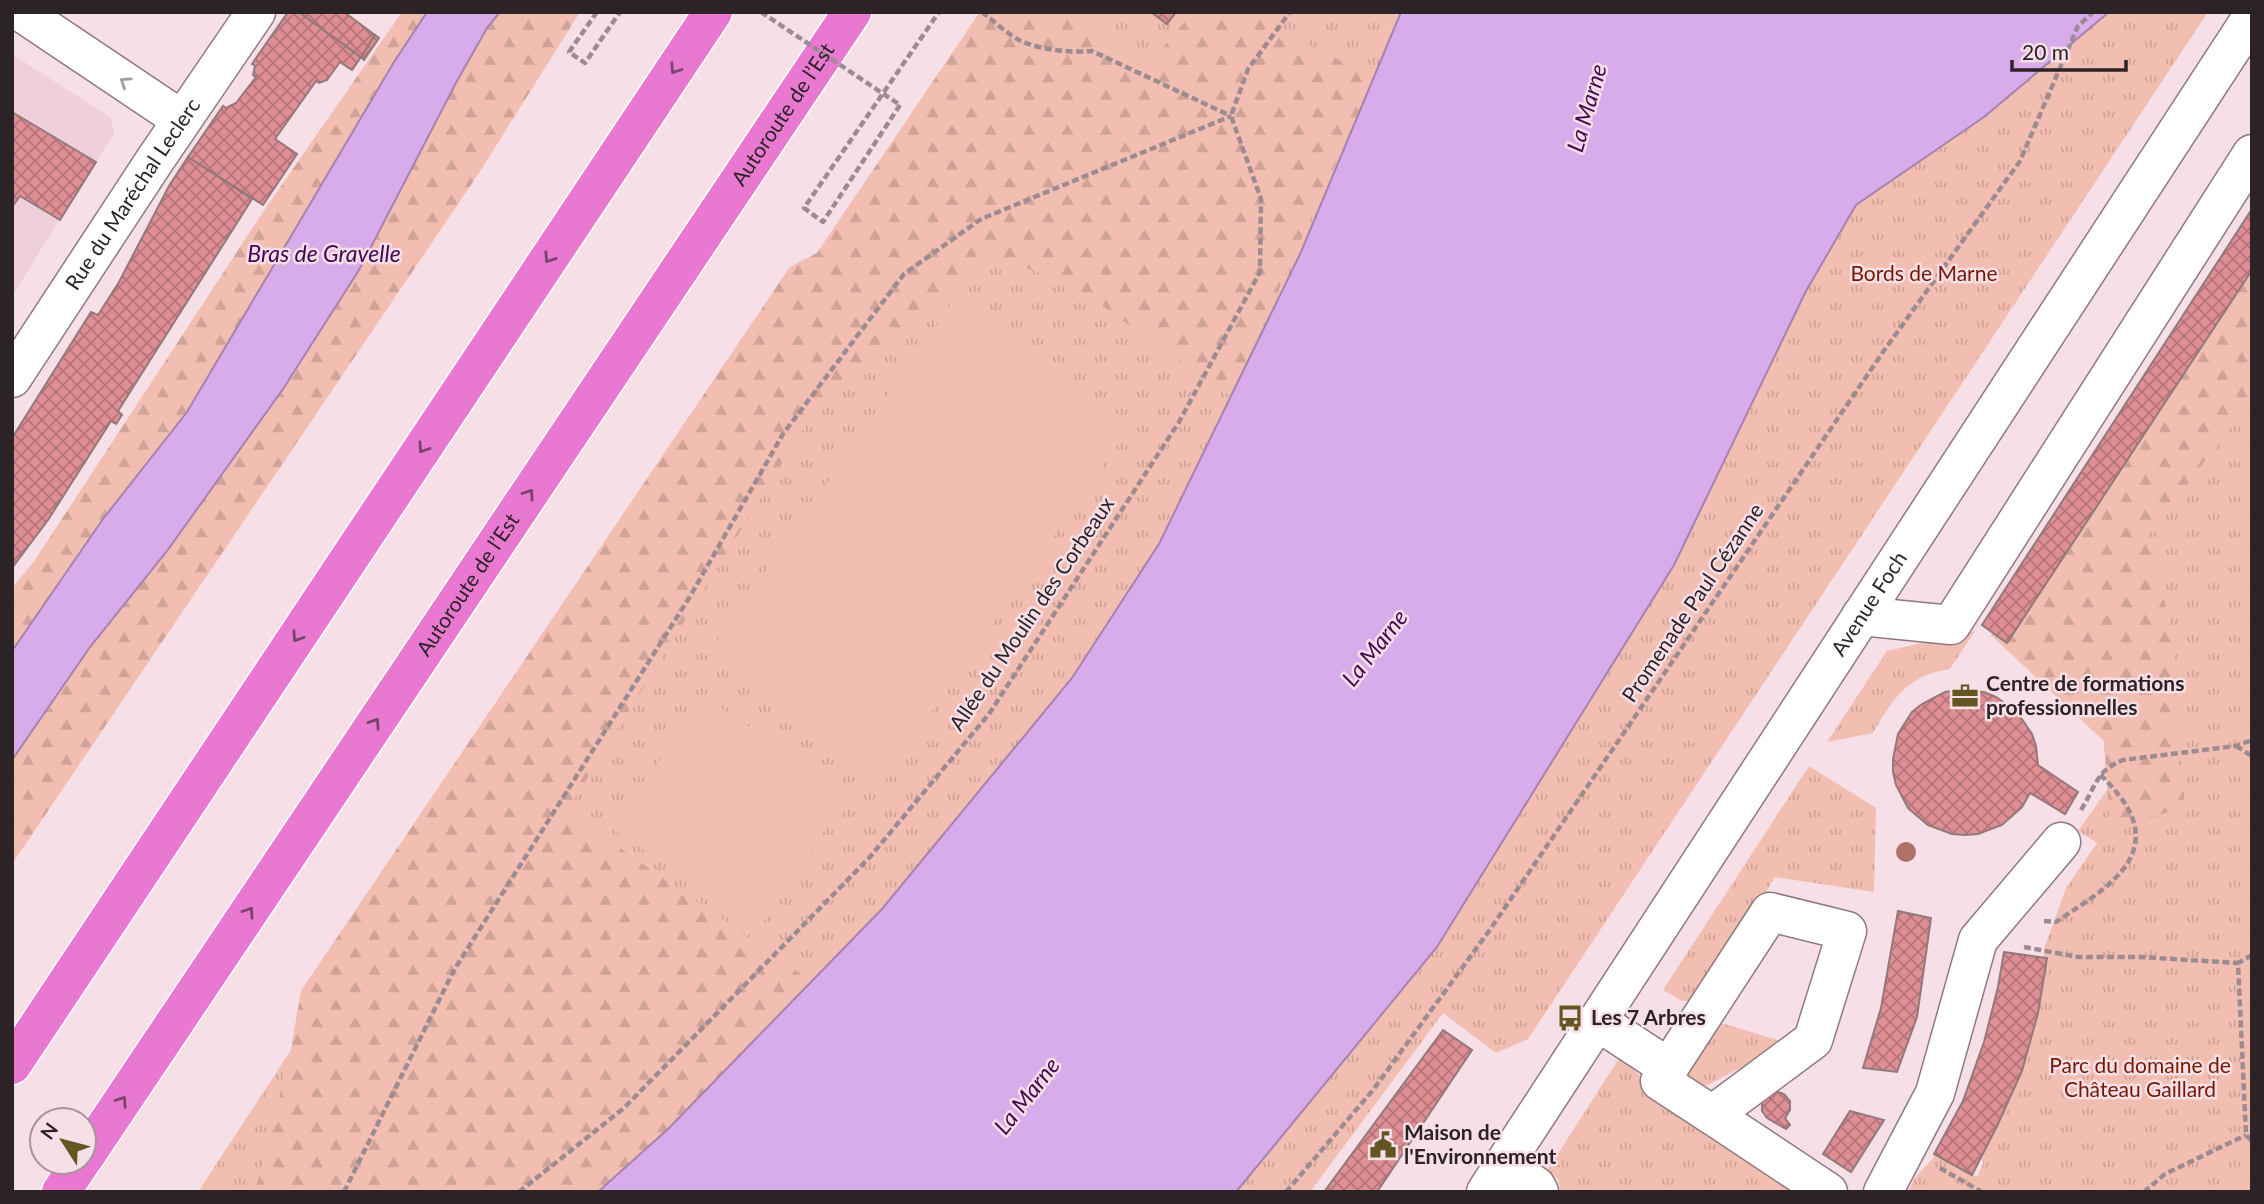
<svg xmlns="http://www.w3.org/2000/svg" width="2264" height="1204" font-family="Lato,sans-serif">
<defs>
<pattern id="grass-tufts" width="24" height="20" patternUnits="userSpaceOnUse" patternTransform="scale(1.75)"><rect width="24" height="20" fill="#f2beb1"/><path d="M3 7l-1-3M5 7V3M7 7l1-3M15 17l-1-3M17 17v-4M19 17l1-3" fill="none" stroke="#d0a398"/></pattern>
<pattern id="forest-firs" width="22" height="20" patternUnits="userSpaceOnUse" patternTransform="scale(1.75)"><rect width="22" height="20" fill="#f2beb1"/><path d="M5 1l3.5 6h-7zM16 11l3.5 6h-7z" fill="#d0a398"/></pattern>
<pattern id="building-cross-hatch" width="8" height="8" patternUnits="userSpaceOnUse" patternTransform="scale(1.75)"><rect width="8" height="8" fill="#df8e93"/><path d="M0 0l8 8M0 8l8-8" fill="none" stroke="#b57478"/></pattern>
</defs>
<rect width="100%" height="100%" fill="#f7dfe7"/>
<path fill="#efd0da" d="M12,54L111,118L114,133L12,296Z"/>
<g fill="url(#grass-tufts)">
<path d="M980,12H1401L1301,252L1159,544L1072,678L882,909L668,1129L598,1192H198L291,1050L301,991L790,267L817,253Z"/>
<path d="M2109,12H2208L1528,1039L1496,1053L1443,1013L1310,1192H1236L1437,947L1674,565L1806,291L1856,205L1984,117Z"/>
<path d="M2252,266V1192H1908L1914,1179L1935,1156L1977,1177L1983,1164L1982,1156L2022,1071L2033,1030L2045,946L2066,888L2097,843L2078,831L2107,790L2104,741L1991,635Z"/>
<path d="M1975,631L1950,669C1906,676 1894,698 1873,733L1827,742L1887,651Z"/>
<path d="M1809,766L1876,808L1874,892L1775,877L1696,1001H1682L1663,990Z"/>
<path d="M1718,1022L1781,1041L1780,1047L1708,1085L1695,1087L1686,1079L1691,1059Z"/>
<path d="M1620,1057L1646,1081L1816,1192H1589L1581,1190L1580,1192H1561L1558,1179L1548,1169Z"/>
</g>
<g fill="url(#forest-firs)">
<path d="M402,12H427L394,62L187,412L103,519L12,651V588L35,560L265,209Z"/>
<path d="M500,12H580L479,173L12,864V760L90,647L167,551L283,389L359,270L457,81L487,28Z"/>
<path d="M980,12H1080L1145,69L1193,12H1245L1374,78L1231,396L1075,287L985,252L804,428L567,811L812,982L668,1129L598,1192H255L291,1050L301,991L790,267L817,253Z"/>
<path d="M2252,266V399L2148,536L2170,624L2185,809L2110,825L2104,741L1991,635Z"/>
</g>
<g fill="#f2beb1">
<path d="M954,300L1132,424L885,779L707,655Z"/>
<path d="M703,696L849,794L759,928L613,829Z"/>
</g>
<g fill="#d8acea" stroke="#a483af" stroke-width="2">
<path d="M427,12H500L487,28L457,81L359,270L283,389L167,551L90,647L12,760V651L103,519L187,412L394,62Z"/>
<path d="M1401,12H2109L1984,117L1856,205L1806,291L1674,565L1437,947L1236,1192H598L668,1129L882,909L1072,678L1159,544L1301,252Z"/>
</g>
<g fill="url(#building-cross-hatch)" stroke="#907a7b" stroke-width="2">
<path d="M288,12H299L361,57L352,70L340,62L327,80L319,83L316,81L275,139L297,154L263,205L188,157L223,106L226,108L236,103L256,77L253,75L255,66L252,64Z"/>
<path d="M299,12H344L375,35L361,57Z"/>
<path d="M1151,12H1176L1167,24Z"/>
<path d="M375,35L379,38L364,60L361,57Z"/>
<path d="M12,112L96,162L60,220L20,196L12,207Z"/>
<path d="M188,157L252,199L118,411L122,415L116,424L111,421L48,520L12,568V438L91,312L98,315L119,282L169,186Z"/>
<path d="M2252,209V270L2007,643L1982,625Z"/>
<path d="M1958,690L1984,692L1996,697L2017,712L2032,734L2036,746L2038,765L2078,792L2065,814L2030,793L2022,807L2002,825L1978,834L1965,835L1952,834L1928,825L1908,808L1896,785L1893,772V759L1898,734L1912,712L1922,704L1945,692Z"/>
<path d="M1898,911L1931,918L1917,1017L1897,1072L1863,1068L1881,1008Z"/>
<path d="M2004,952L2047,958L2038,1013L2022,1071L1997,1126L1972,1175L1934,1154L1963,1101L1984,1042L1998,987Z"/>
<path d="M1443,1030L1472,1050L1377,1192H1324Z"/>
<path d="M1776,1091L1784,1094L1790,1101V1110L1785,1118L1790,1125L1786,1129L1767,1118L1762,1111V1101Z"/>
<path d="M1850,1111L1884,1120L1851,1172L1823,1154Z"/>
</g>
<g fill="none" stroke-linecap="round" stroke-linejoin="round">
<g stroke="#8e7980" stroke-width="41">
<g id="minor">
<path d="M21,12L182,120"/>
<path id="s1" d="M12,378L155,160L256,12"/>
<path d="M1861,616L1951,625L2252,154"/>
<path d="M1770,912L1847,931L1813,1040L1712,1115L1660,1081Z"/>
<path d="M1597,1021L1669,1068"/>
<path d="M1712,1115L1828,1192"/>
<path d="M1504,1166L1536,1186L1539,1192"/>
<path id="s2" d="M1486,1192L2252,17"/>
<path d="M1883,1192L1935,1093L1978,940L2061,842"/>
</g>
</g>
<g stroke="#fff" stroke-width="41">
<g id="highway">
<path d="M12,1065L713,12"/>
<path id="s3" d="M84,1158L852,12"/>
<path d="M61,1192L81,1162"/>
</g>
</g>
<g stroke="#9c8b91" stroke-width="4.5" stroke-dasharray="7 3.5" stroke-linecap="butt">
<path d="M597,12L569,52L585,63L620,12"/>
<path d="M982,12C994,21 1006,33 1019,40C1040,50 1070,53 1092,51L1231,116"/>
<path d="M900,105L823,222L804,208L939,12"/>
<path d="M2236,746L2252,756"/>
<path d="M2081,810C2095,788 2096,770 2123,760L2236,746L2252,740"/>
<path d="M2044,921L2056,922C2087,900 2147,870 2134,823C2129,804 2113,788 2100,774"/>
<path d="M2024,947L2078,957H2140L2238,963"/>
<path d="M2252,955L2238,963L2246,1135L2252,1141"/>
<path d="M1940,1168L1982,1192"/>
<path d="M344,1192L454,970L689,598L783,434L904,274L981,219L1231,116"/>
<path d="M519,1192L624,1108L869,858L989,714L1179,422L1260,272L1261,199L1231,116L1248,69L1290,12"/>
<path d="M1286,1192L1373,1090L1489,931L1883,352L2020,161L2078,26L2093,12"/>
<path d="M2144,1192L2165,1174L2246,1135"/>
</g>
<use href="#minor" stroke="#fff" stroke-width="38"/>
<use href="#highway" stroke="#e978d1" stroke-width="38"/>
<path stroke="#9c8b91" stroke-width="4.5" stroke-dasharray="7 3.5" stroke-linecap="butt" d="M761,12L900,105"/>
</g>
<circle fill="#ae7268" cx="1906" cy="852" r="10"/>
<defs><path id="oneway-chevron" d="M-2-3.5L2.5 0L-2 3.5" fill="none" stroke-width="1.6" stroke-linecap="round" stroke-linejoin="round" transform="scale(1.75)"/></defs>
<g stroke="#78456a">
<use href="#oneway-chevron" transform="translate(675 69) rotate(124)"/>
<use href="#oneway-chevron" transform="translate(549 258) rotate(124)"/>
<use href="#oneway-chevron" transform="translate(423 448) rotate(124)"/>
<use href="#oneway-chevron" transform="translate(529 494) rotate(-56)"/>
<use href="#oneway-chevron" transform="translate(297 637) rotate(124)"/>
<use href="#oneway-chevron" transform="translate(375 723) rotate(-56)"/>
<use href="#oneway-chevron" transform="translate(249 912) rotate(-56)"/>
<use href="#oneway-chevron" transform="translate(122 1101) rotate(-56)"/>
</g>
<use stroke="#a09c9d" href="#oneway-chevron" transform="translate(125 82) rotate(-146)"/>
<defs>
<g id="office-bare" transform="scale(2.1)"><path d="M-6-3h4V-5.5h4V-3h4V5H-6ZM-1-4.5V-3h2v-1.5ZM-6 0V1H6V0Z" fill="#635622" stroke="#f7dfe7" stroke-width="2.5" paint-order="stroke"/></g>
<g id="bus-bare" transform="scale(2.1)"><path d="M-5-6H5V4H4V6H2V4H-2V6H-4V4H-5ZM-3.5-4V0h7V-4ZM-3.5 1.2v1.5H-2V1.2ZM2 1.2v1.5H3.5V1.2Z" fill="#635622" stroke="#f7dfe7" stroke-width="2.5" paint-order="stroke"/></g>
<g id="civic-bare" transform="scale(2.1)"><path d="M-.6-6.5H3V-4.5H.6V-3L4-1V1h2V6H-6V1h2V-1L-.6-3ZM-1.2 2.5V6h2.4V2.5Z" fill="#635622" stroke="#f7dfe7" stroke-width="2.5" paint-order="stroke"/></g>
</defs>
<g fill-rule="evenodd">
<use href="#office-bare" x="1965" y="696"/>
<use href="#bus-bare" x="1570" y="1018"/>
<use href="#civic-bare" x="1383" y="1145"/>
</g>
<g text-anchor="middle" stroke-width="5" stroke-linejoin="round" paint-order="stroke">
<g font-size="21" fill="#2c2326" stroke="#f7dfe7">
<text dy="7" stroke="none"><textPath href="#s3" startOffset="1256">Autoroute de l’Est</textPath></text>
<text dy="7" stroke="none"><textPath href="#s1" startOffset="220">Rue du Maréchal Leclerc</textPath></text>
<text dy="7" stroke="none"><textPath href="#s3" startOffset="690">Autoroute de l’Est</textPath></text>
<text transform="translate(1693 603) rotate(-56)" y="7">Promenade Paul Cézanne</text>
<text dy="7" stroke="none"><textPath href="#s2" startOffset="702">Avenue Foch</textPath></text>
<text transform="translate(1032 614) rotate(-56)" y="7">Allée du Moulin des Corbeaux</text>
</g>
<g font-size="21" fill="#731900" stroke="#f7dfe7">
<text x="1924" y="281">Bords de Marne</text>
<text x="2140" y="1073">Parc du domaine de<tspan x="2140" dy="24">Château Gaillard</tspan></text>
</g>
<g font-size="21" font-weight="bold" fill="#2c2326" stroke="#f7dfe7" text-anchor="start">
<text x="1986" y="691">Centre de formations<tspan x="1986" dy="24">professionnelles</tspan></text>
<text x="1591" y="1025">Les 7 Arbres</text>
<text x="1404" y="1140">Maison de<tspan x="1404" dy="24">l'Environnement</tspan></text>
</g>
<g font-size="23" font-style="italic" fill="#420854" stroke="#f7dfe7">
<text transform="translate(1587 108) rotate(-74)" y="8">La Marne</text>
<text x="324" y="262">Bras de Gravelle</text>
<text transform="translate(1375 648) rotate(-52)" y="8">La Marne</text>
<text transform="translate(1027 1096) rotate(-52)" y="8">La Marne</text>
</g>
</g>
<rect width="2264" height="1204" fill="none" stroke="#2c2326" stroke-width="28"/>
<g transform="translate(63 1141) rotate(306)"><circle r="33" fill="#f7dfe7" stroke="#a6949a" stroke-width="2"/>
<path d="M0-5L12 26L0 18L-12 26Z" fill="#635622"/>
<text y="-10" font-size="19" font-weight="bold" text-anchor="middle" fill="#2c2326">N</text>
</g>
<path d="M2012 60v10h114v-10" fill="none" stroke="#2c2326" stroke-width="3.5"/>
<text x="2022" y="60" font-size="21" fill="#2c2326" stroke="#f7dfe7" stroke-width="5" paint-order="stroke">20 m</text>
</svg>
